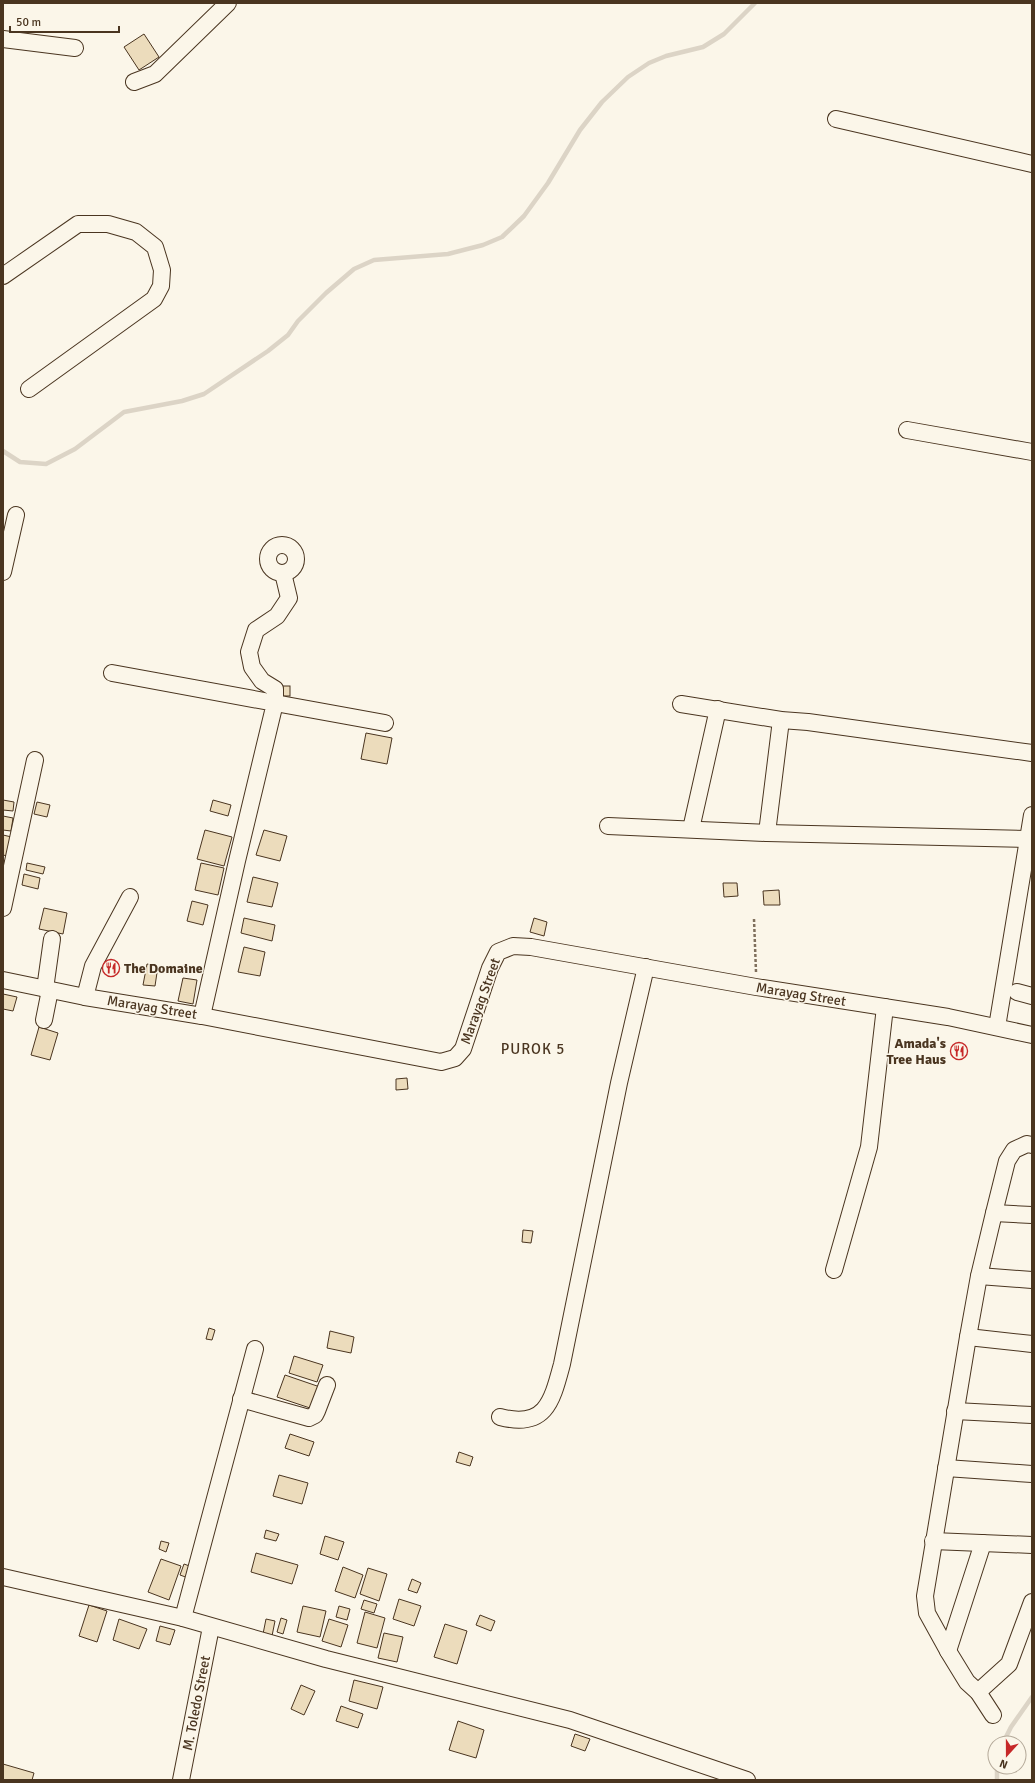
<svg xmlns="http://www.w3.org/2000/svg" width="1035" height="1783" font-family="Signika,sans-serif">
<rect width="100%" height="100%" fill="#fbf6e9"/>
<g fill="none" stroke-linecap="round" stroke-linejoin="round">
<g stroke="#dcd4c6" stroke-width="4.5">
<path d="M3,451L20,462L46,464L75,449L124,412L182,401L204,394L268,351L288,335L298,321L326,293L354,269L374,260L448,254L483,245L502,237L524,216L548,183L580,130L602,102L628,77L649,63L666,56L703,47L724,34L755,3"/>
<path d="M1003,1743L1011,1727L1032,1697"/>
<path d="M997,1780V1767"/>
</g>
</g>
<g fill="#ecdcbc" stroke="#4a3520">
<path d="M144,34L159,57L139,70L124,47Z"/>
<rect x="282" y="686" width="8" height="10"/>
<path d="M366,733L392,738L387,764L361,759Z"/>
<path d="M3,800L14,802L13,811L3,810Z"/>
<path d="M213,800L231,805L228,816L210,811Z"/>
<path d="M37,802L50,805L47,817L34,814Z"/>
<path d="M3,816L13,818L11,831L3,830Z"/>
<path d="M205,830L232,837L224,866L197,859Z"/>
<path d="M264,830L287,836L280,861L256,855Z"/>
<path d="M3,835L16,838L12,857L3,855Z"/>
<path d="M27,863L45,867L43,874L26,870Z"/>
<path d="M201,863L224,868L218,895L195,890Z"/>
<path d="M24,874L40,878L38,889L22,885Z"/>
<path d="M253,877L278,883L272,907L247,902Z"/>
<path d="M723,883H737L738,896L724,897Z"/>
<path d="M779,890L780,905H764L763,891Z"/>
<path d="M192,901L208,905L203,925L187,921Z"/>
<path d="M44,908L67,913L63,934L39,929Z"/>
<path d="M244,918L275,925L272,941L241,933Z"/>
<path d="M534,918L547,922L544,936L530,932Z"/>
<path d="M244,947L265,952L260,976L238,972Z"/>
<path d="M147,964L158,966L155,986L143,985Z"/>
<path d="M183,978L197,980L193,1004L178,1001Z"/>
<path d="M3,994L17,997L13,1011L3,1009Z"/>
<path d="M39,1027L58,1033L50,1060L31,1055Z"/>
<path d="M407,1078L408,1089L396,1090V1079Z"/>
<path d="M523,1230L533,1231L531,1243L522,1242Z"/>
<path d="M209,1328L215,1330L212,1340L206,1339Z"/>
<path d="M330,1331L354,1337L351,1353L327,1348Z"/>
<path d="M294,1356L323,1365L317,1382L289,1373Z"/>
<path d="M285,1375L320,1387L313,1409L277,1397Z"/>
<path d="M290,1434L314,1442L309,1456L285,1448Z"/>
<path d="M459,1452L473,1457L470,1466L456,1462Z"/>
<path d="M279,1475L308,1483L302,1504L273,1496Z"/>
<path d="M266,1530L279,1534L276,1541L264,1538Z"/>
<path d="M325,1536L344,1542L338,1560L320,1554Z"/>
<path d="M161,1541L169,1543L166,1552L159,1549Z"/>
<path d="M256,1553L298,1565L292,1584L251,1572Z"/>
<path d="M161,1559L181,1566L169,1600L148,1592Z"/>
<path d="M184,1564L195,1568L191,1579L180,1575Z"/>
<path d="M343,1567L363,1575L355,1598L335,1591Z"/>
<path d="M368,1568L387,1574L379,1601L360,1594Z"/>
<path d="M412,1579L421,1583L417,1593L408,1590Z"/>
<path d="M399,1599L421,1606L414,1626L393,1619Z"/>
<path d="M364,1600L377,1604L374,1613L361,1609Z"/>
<path d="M89,1605L107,1611L97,1642L79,1636Z"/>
<path d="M303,1606L326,1611L320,1637L297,1632Z"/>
<path d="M339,1606L350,1609L347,1620L336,1617Z"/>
<path d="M365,1612L385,1618L377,1648L357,1643Z"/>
<path d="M480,1615L495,1621L491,1631L476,1625Z"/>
<path d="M281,1618L287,1620L283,1634L277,1632Z"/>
<path d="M119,1619L147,1629L139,1649L113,1640Z"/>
<path d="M266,1619L275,1621L272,1636L263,1634Z"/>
<path d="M329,1619L348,1625L341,1647L322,1641Z"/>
<path d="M445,1624L467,1631L457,1664L434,1657Z"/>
<path d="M160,1626L175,1630L170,1645L156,1641Z"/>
<path d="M384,1633L403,1637L397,1662L378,1658Z"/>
<path d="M354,1680L383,1687L377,1709L349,1701Z"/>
<path d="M301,1685L315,1691L304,1715L291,1709Z"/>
<path d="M341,1706L363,1714L358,1728L336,1721Z"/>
<path d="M458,1721L484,1730L476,1758L449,1750Z"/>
<path d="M575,1734L590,1739L585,1751L571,1746Z"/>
<path d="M3,1764L34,1773L32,1780H3Z"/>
</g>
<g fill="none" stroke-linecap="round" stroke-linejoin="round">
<g stroke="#4a3520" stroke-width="18">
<g id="minor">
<path d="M3,39L75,48"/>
<path d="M134,82L155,74L228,3"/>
<path d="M836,119L1032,164"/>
<path d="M3,276L78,224H108L136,232L155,247L162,270L161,286L154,299L29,389"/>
<path d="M907,430L1032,452"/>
<circle cx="282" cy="559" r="14"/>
<path d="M3,572L16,515"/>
<path d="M283,573L289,598L277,616L256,630L249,652L252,667L262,681L275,689V703L385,723"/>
<path d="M112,673L275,703L237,861L202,1016"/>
<path d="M681,704L781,720L808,722L1032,753"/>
<path d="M608,826L767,833L1027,839"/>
<path d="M691,829L718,709"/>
<path d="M767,833L781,720"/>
<path d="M3,908L35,760"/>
<path d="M3,980L85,997L202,1016L441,1062L455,1058L463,1049L490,968L498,952L513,946L531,947L756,987L948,1017L1032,1035"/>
<path d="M45,989L52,939"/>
<path d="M1017,992L1032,996"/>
<path d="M85,997L93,966L130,897"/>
<path d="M44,1020L50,990"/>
<path d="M997,1027L1032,815"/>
<path d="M994,1213L1032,1215"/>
<path d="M834,1270L869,1147L885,1007"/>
<path d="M979,1276L1032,1280"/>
<path d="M968,1337L1032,1344"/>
<path d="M241,1399L309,1418L315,1415L317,1411L327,1385"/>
<path d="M955,1411L1032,1415"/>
<path d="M500,1417C546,1429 552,1401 562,1364L619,1083L646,967"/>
<path d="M946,1468L1032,1474"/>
<path d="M933,1541L1032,1545"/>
<path d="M3,1577L183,1618L326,1659L570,1720L747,1780"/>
<path d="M183,1618L255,1349"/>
<path d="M948,1651L983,1543"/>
<path d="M978,1692L1009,1664L1032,1602"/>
<path d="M993,1715L978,1692L967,1682L948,1651L927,1613L925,1596L968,1337L979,1276L994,1213L1007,1161L1014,1150L1027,1144L1032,1145"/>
<path d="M181,1780L211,1627"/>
</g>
</g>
<path stroke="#7f6f5c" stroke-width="2.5" stroke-dasharray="3 2" stroke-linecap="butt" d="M754,919L756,972"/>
<use href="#minor" stroke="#fbf6e9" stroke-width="16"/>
</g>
<defs>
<g id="restaurant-ring" transform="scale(0.9)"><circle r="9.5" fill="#fbf6e9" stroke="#c62828" stroke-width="1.5"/><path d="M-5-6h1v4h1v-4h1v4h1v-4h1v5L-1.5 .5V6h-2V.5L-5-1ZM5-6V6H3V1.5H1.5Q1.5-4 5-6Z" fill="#c62828"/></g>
</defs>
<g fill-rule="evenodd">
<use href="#restaurant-ring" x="111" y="968"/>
<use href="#restaurant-ring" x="959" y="1051"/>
</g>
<g text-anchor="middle" stroke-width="3" stroke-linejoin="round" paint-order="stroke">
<g font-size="14" font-weight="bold" fill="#4a3520" stroke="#fbf6e9" text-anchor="start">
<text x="124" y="973">The Domaine</text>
<text x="946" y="1048" text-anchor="end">Amada's<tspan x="946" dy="16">Tree Haus</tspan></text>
</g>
<g font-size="14" fill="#4a3520" stroke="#fbf6e9">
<text transform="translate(801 994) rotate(9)" y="5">Marayag Street</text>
<text transform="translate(480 1001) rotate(-70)" y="5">Marayag Street</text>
<text transform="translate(152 1007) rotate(9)" y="5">Marayag Street</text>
<text transform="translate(196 1703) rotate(-79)" y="5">M. Toledo Street</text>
</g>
<g font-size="15" letter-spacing="1" fill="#4a3520" stroke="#fbf6e9">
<text x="533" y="1054">PUROK 5</text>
</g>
</g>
<rect width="1035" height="1783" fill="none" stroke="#4a3520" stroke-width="8"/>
<g transform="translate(1007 1755) rotate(201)"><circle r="19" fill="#fbf6e9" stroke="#b4a999"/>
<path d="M0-3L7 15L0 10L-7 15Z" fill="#c62828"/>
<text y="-6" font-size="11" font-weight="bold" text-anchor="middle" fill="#4a3520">N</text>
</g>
<path d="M10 26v6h109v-6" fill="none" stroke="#4a3520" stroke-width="2"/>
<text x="16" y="26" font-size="12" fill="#4a3520" stroke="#fbf6e9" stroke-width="3" paint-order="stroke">50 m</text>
</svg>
